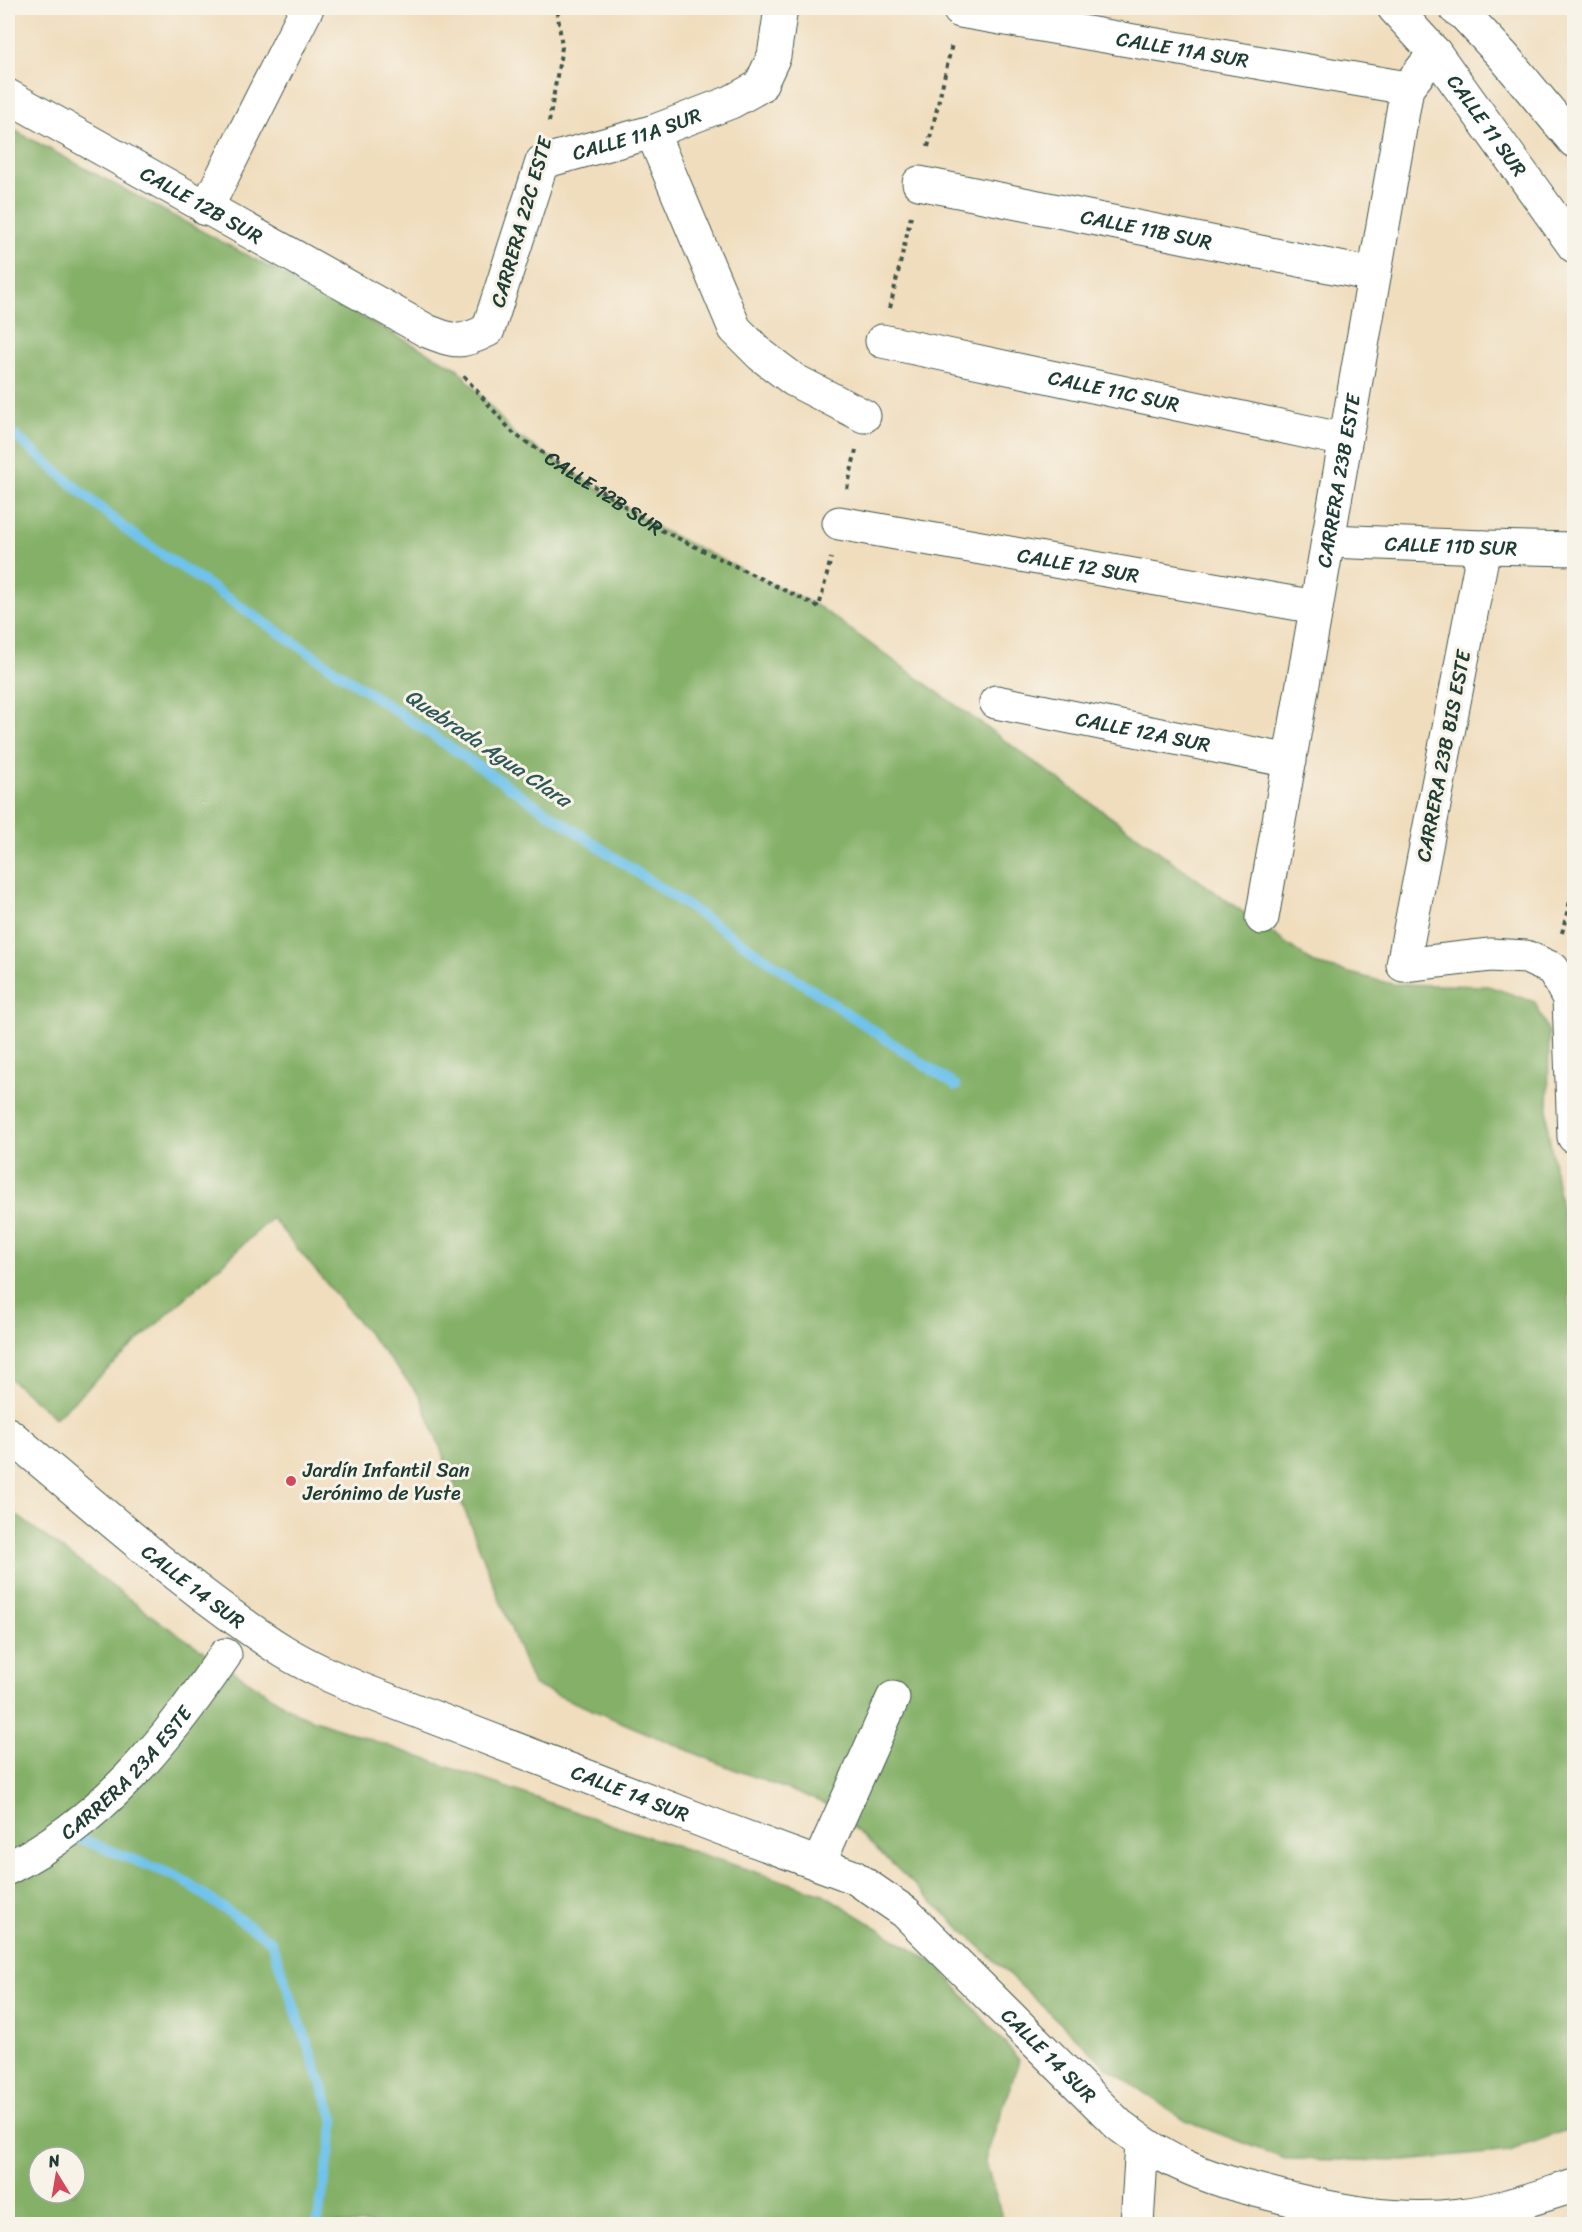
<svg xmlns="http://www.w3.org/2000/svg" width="1582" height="2232" font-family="Sriracha,sans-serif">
<rect width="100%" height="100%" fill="#f7f3e8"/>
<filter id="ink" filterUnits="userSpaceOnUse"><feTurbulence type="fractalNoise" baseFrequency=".0167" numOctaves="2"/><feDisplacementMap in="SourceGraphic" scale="12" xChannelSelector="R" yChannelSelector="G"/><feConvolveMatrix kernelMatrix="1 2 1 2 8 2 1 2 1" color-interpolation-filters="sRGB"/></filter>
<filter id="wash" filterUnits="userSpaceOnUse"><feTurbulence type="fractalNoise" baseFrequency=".008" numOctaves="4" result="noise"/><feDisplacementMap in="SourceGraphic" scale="24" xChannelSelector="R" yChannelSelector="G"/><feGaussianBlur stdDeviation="1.35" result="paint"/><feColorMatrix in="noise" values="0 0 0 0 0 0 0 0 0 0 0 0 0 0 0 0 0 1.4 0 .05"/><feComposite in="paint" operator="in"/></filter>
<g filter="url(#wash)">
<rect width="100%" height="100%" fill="#f0ddbd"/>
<g fill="#84b068" stroke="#52764e" stroke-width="1.5" fill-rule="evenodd">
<path d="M8,127L457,368L514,434L661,530L819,607L1315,964L1392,984L1488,986L1535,1002L1549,1033L1548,1131L1570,1260L1569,1341L1574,1361V2127L1510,2151L1405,2161L1285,2159L1186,2121L1109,2069L831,1806L723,1765L533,1685L420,1396L272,1218L55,1418L8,1377Z"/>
<path d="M8,1509L163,1624L298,1714L621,1828L823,1894L936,1964L1019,2060L985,2160L1004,2224H8ZM39,2157H75V2193H39Z"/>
</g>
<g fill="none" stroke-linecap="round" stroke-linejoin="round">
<g stroke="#70c3ec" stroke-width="10">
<path d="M8,430L129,532L956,1086"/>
<path d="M70,1835L178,1877L271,1941L335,2122L317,2224"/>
</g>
</g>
</g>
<g filter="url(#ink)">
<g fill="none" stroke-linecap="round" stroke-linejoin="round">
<g stroke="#3e5549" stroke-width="35">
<g id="minor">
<path id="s2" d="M1394,8L1435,53L1574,246"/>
<path d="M1455,8L1464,14L1504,57L1574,141"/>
<path id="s3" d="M960,11L1407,88"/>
<path id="s4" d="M8,96L427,331C455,342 461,344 488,330L542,162L652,132L731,102L760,86L774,56L781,8"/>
<path d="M652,132L735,329L761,355L794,380L864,416"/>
<path id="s5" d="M919,183L1374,275"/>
<path d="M206,209L307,8"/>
<path id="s6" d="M882,341L1345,440"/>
<path id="s7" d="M839,523L1316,607"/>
<path id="s8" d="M1328,541L1484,547L1574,549"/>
<path d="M1484,547L1403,965L1490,955L1526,957L1553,969L1569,999L1574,1137"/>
<path id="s9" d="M996,702L1290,761"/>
<path id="s10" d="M1262,918L1407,88L1435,53"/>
<path id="s11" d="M8,1434C97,1507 186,1589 283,1651C309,1667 337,1679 365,1691L721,1828L854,1877L905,1912L1119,2125C1138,2139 1158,2154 1180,2164C1209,2178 1240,2186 1271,2194C1332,2210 1397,2223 1460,2215C1499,2211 1537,2197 1574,2186"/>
<path d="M819,1863L893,1698"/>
<path id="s12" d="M8,1868C101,1822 168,1740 225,1655"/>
<path d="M1137,2224L1142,2142"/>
</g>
</g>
<g stroke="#3e5549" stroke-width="4" stroke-dasharray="4.5 4.5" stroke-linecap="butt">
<path d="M549,122L562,47L557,8"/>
<path d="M928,147L952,44"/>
<path d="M890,308L911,216"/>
<path id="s1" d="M464,376L514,434L661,530L819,607L831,558"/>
<path d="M847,489L856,450"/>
<path d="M1562,933L1574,885"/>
</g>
<use href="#minor" stroke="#fff" stroke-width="33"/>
</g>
</g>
<circle fill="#d1495b" stroke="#f7f3e8" stroke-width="2" cx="291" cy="1481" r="6"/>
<g text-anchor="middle" stroke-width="6" stroke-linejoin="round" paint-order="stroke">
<g font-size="20" fill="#1f3d34" stroke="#f7f3e8">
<text dy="7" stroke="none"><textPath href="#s3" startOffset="226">CALLE 11A SUR</textPath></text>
<text dy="7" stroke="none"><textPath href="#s2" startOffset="150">CALLE 11 SUR</textPath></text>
<text dy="7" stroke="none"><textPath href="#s4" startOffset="820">CALLE 11A SUR</textPath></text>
<text dy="7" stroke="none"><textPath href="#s4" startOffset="222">CALLE 12B SUR</textPath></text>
<text transform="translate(521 222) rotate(-74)" y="7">CARRERA 22C ESTE</text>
<text dy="7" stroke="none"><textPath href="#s5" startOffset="232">CALLE 11B SUR</textPath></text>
<text dy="7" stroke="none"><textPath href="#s6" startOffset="237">CALLE 11C SUR</textPath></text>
<text dy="7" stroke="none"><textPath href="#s10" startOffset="444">CARRERA 23B ESTE</textPath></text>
<text dy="7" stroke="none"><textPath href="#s1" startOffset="184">CALLE 12B SUR</textPath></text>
<text dy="7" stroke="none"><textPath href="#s8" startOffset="123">CALLE 11D SUR</textPath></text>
<text dy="7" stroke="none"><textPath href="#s7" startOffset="243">CALLE 12 SUR</textPath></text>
<text dy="7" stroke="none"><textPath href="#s9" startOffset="150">CALLE 12A SUR</textPath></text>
<text transform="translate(1443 756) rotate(-79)" y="7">CARRERA 23B BIS ESTE</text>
<text dy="7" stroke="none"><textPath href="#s11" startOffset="240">CALLE 14 SUR</textPath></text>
<text dy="7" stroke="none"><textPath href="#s12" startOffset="153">CARRERA 23A ESTE</textPath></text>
<text dy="7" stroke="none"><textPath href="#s11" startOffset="726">CALLE 14 SUR</textPath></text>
<text dy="7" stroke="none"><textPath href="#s11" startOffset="1230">CALLE 14 SUR</textPath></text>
</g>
<g font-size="20" fill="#1f3d34" stroke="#f7f3e8" text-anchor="start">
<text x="303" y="1477">Jardín Infantil San<tspan x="303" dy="23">Jerónimo de Yuste</tspan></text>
</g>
<g font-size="21" font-style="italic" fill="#2f5859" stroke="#f7f3e8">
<text transform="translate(488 748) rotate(34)" y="7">Quebrada Agua Clara</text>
</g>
</g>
<rect width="1582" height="2232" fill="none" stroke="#f7f3e8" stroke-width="30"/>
<g transform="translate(57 2175) rotate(349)"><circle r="28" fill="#f7f3e8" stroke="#a1aaa0" stroke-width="1.5"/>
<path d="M0-4.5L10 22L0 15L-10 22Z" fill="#d1495b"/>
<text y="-9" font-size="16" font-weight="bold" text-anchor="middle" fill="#1f3d34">N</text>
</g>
</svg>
